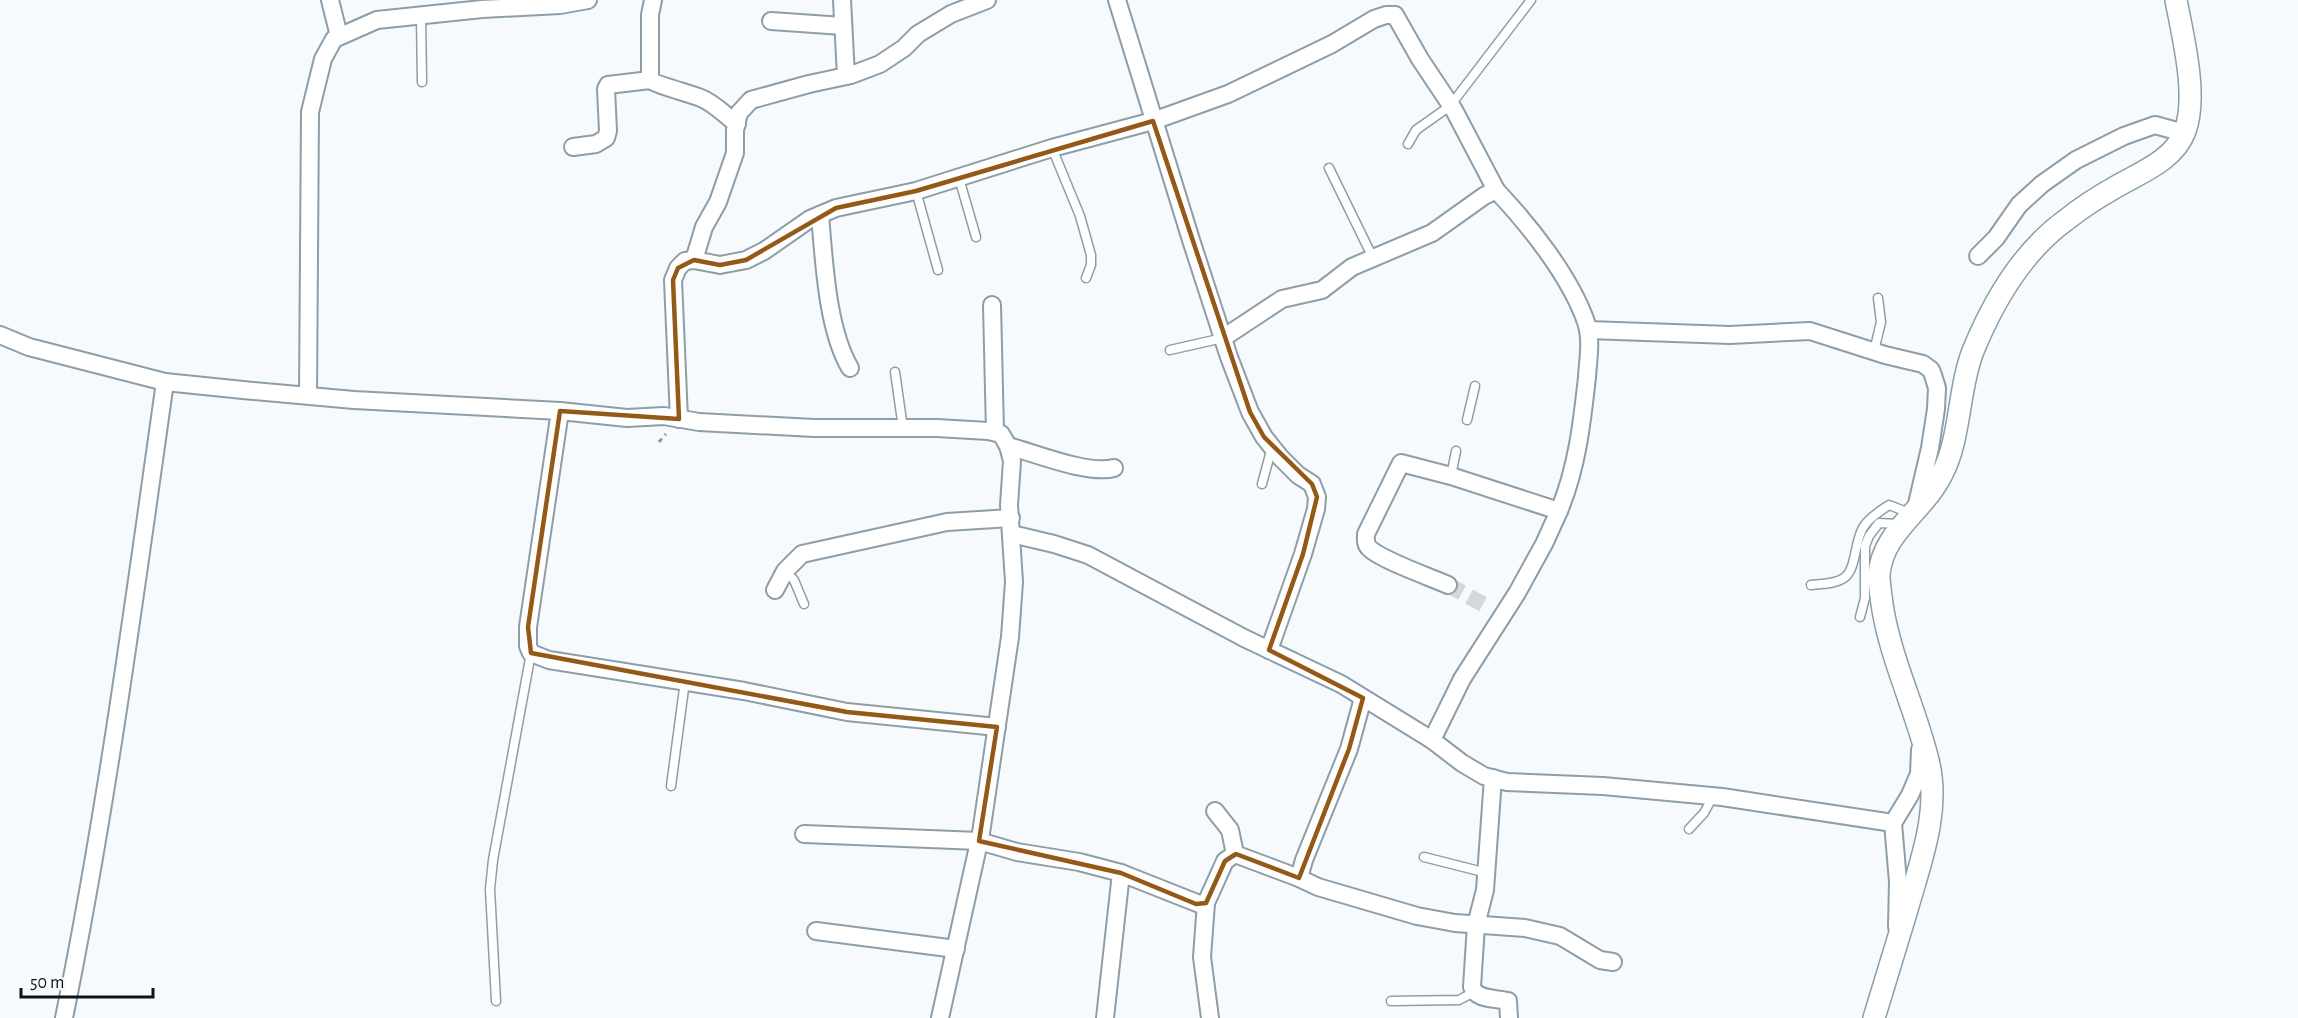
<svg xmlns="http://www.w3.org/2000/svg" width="2298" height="1018" font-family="'Alegreya Sans',sans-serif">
<rect width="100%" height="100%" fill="#f6fafd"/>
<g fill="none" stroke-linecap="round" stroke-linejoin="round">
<path stroke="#d3d8db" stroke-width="16" stroke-dasharray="16 8" stroke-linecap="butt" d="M1448,585L1488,607"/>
<g stroke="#8b9eaa" stroke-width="11">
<g id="service">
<path d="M421,16L422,82"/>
<path d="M1408,144L1416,130L1450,106L1531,0"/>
<path d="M1052,148L1080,216L1091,255V265L1086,278"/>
<path d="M1329,168L1373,258"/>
<path d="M959,178L976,237"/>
<path d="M916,191L938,270"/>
<path d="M1170,350L1223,338"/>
<path d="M1874,351L1881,322L1878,298"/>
<path d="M895,372L903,428"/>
<path d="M1467,420L1475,386"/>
<path d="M1451,476L1456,451"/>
<path d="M1262,484L1272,447"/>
<path d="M785,571L794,580L804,604"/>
<path d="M1811,585C1821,584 1835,584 1844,578C1857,569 1854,540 1864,526C1870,517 1880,511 1889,505L1912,514"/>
<path d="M1860,617L1865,598V546L1869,536L1879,523L1899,524"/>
<path d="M671,786L685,681"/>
<path d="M1689,829L1704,813L1713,796"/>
<path d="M1424,857L1487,873"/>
<path d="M496,1001L490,889L493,860L531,653"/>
<path d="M1391,1001L1459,1000L1474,992"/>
</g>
</g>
<g stroke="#8b9eaa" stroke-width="20">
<g id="minor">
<path d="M330,0L339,36"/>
<path d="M653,0L650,15V80C654,84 691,94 701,98C714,103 726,116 737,124"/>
<path d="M842,0L846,76"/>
<path d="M1117,0L1191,240L1229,357L1250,412L1264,437L1280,457L1298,475L1312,484L1317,497L1316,509L1303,554L1269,650"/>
<path d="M771,21L843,26"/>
<path d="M573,147L596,144L606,138L608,131L606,89L608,85L650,80"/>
<path d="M820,215C824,261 827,329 850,368"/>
<path d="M1978,256L1996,238L2019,205L2042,184L2076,160L2124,136L2155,125L2184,133"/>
<path d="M694,260L704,227L718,202L735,153V130L739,113L751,100L809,84L851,75L880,64L904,48L918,34L951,14L987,0"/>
<path d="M992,305L995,432"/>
<path d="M1588,330L1730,335L1810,331L1885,355L1923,364L1931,370L1933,375L1937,388L1936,409L1930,448L1916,508"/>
<path d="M0,335L29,347L165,382L243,390L354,400L560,411L627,418L664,416L699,422L814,428H937L988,431L1001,434L1008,446L1012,461L1009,505L1014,582L1010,637L981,833L940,1018"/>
<path d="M1223,338L1282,299L1322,290L1352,267L1432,233L1484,196L1496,190C1529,225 1570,276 1586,322C1592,339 1588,360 1587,377C1582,423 1577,468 1559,511L1451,476L1401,463L1366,534C1366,539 1365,544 1369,548C1381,560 1430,577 1448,585"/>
<path d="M308,395L310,112L323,59L334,39L377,20L482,9L560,5L588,0"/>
<path d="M560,411L528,627V646L531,653L549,660L744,691L847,712L997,727"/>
<path d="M679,419L673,280L678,268L685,261L694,260L720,265L746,260L764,251L810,219L836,208L916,191L1052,148L1153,121L1228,94L1332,44L1374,19L1386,15H1395L1420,59L1454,110L1496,190"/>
<path d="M1008,446C1035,453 1088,475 1114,468"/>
<path d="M1012,534L1054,544L1088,555L1244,638L1341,684L1432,740L1462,763L1484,776L1507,782L1603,786L1722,797L1893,823"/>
<path d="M775,590L785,571L802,554L947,522L1011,518"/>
<path d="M1363,698L1349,749L1304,860L1299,878L1318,887L1417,916L1455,923L1525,928L1560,936L1600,960L1613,962"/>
<path d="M1432,740L1462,679L1517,593L1544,544L1559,511"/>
<path d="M1493,778L1485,890L1476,925L1472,987C1476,1000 1496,998 1508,1001L1509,1018"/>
<path d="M1215,811L1230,830L1235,854"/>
<path d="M804,834L979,841L1017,852L1079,862L1121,873L1202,905L1206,903L1225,861L1235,854L1299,878"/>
<path d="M1206,903L1202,957L1210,1018"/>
<path d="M1897,927L1898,882L1893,823L1910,795L1919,774L1920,750"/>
<path d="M816,931L956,949"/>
<path d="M64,1018C107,807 135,594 165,382"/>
<path d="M1105,1018L1121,873"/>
</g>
</g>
<g stroke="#8b9eaa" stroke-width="24">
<path id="tertiary" d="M1874,1018C1885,983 1895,948 1906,913C1920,863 1941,811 1928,760C1915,707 1890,658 1882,604C1881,595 1879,585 1879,575C1882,532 1924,511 1942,474C1961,438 1958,389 1973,351C1993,302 2023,251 2066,220C2081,208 2098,197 2114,188C2139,173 2174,161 2185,131C2198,96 2183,37 2176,0"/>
</g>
<path stroke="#93989c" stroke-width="3" stroke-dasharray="4.5 4.5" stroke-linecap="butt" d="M659,442L666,434"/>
<use href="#service" stroke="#fff" stroke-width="8"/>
<use href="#minor" stroke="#fff" stroke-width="16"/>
<use href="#tertiary" stroke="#fff" stroke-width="21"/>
</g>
<path fill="none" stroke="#945917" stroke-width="4.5" stroke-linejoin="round" d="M1153,121L1250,412L1264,437L1312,484L1317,497L1303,554L1269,650L1363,698L1349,749L1299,878L1236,854L1225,861L1206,903L1196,904L1121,873L979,841L997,727L847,712L531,653L528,627L560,411L679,419L673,280L678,268L694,260L720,265L746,260L836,208L916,191Z"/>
<path d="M21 988v9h132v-9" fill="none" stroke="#0d1418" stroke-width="3"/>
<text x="30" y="988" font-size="18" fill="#0d1418" stroke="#f6fafd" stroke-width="4.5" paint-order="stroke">50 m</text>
</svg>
